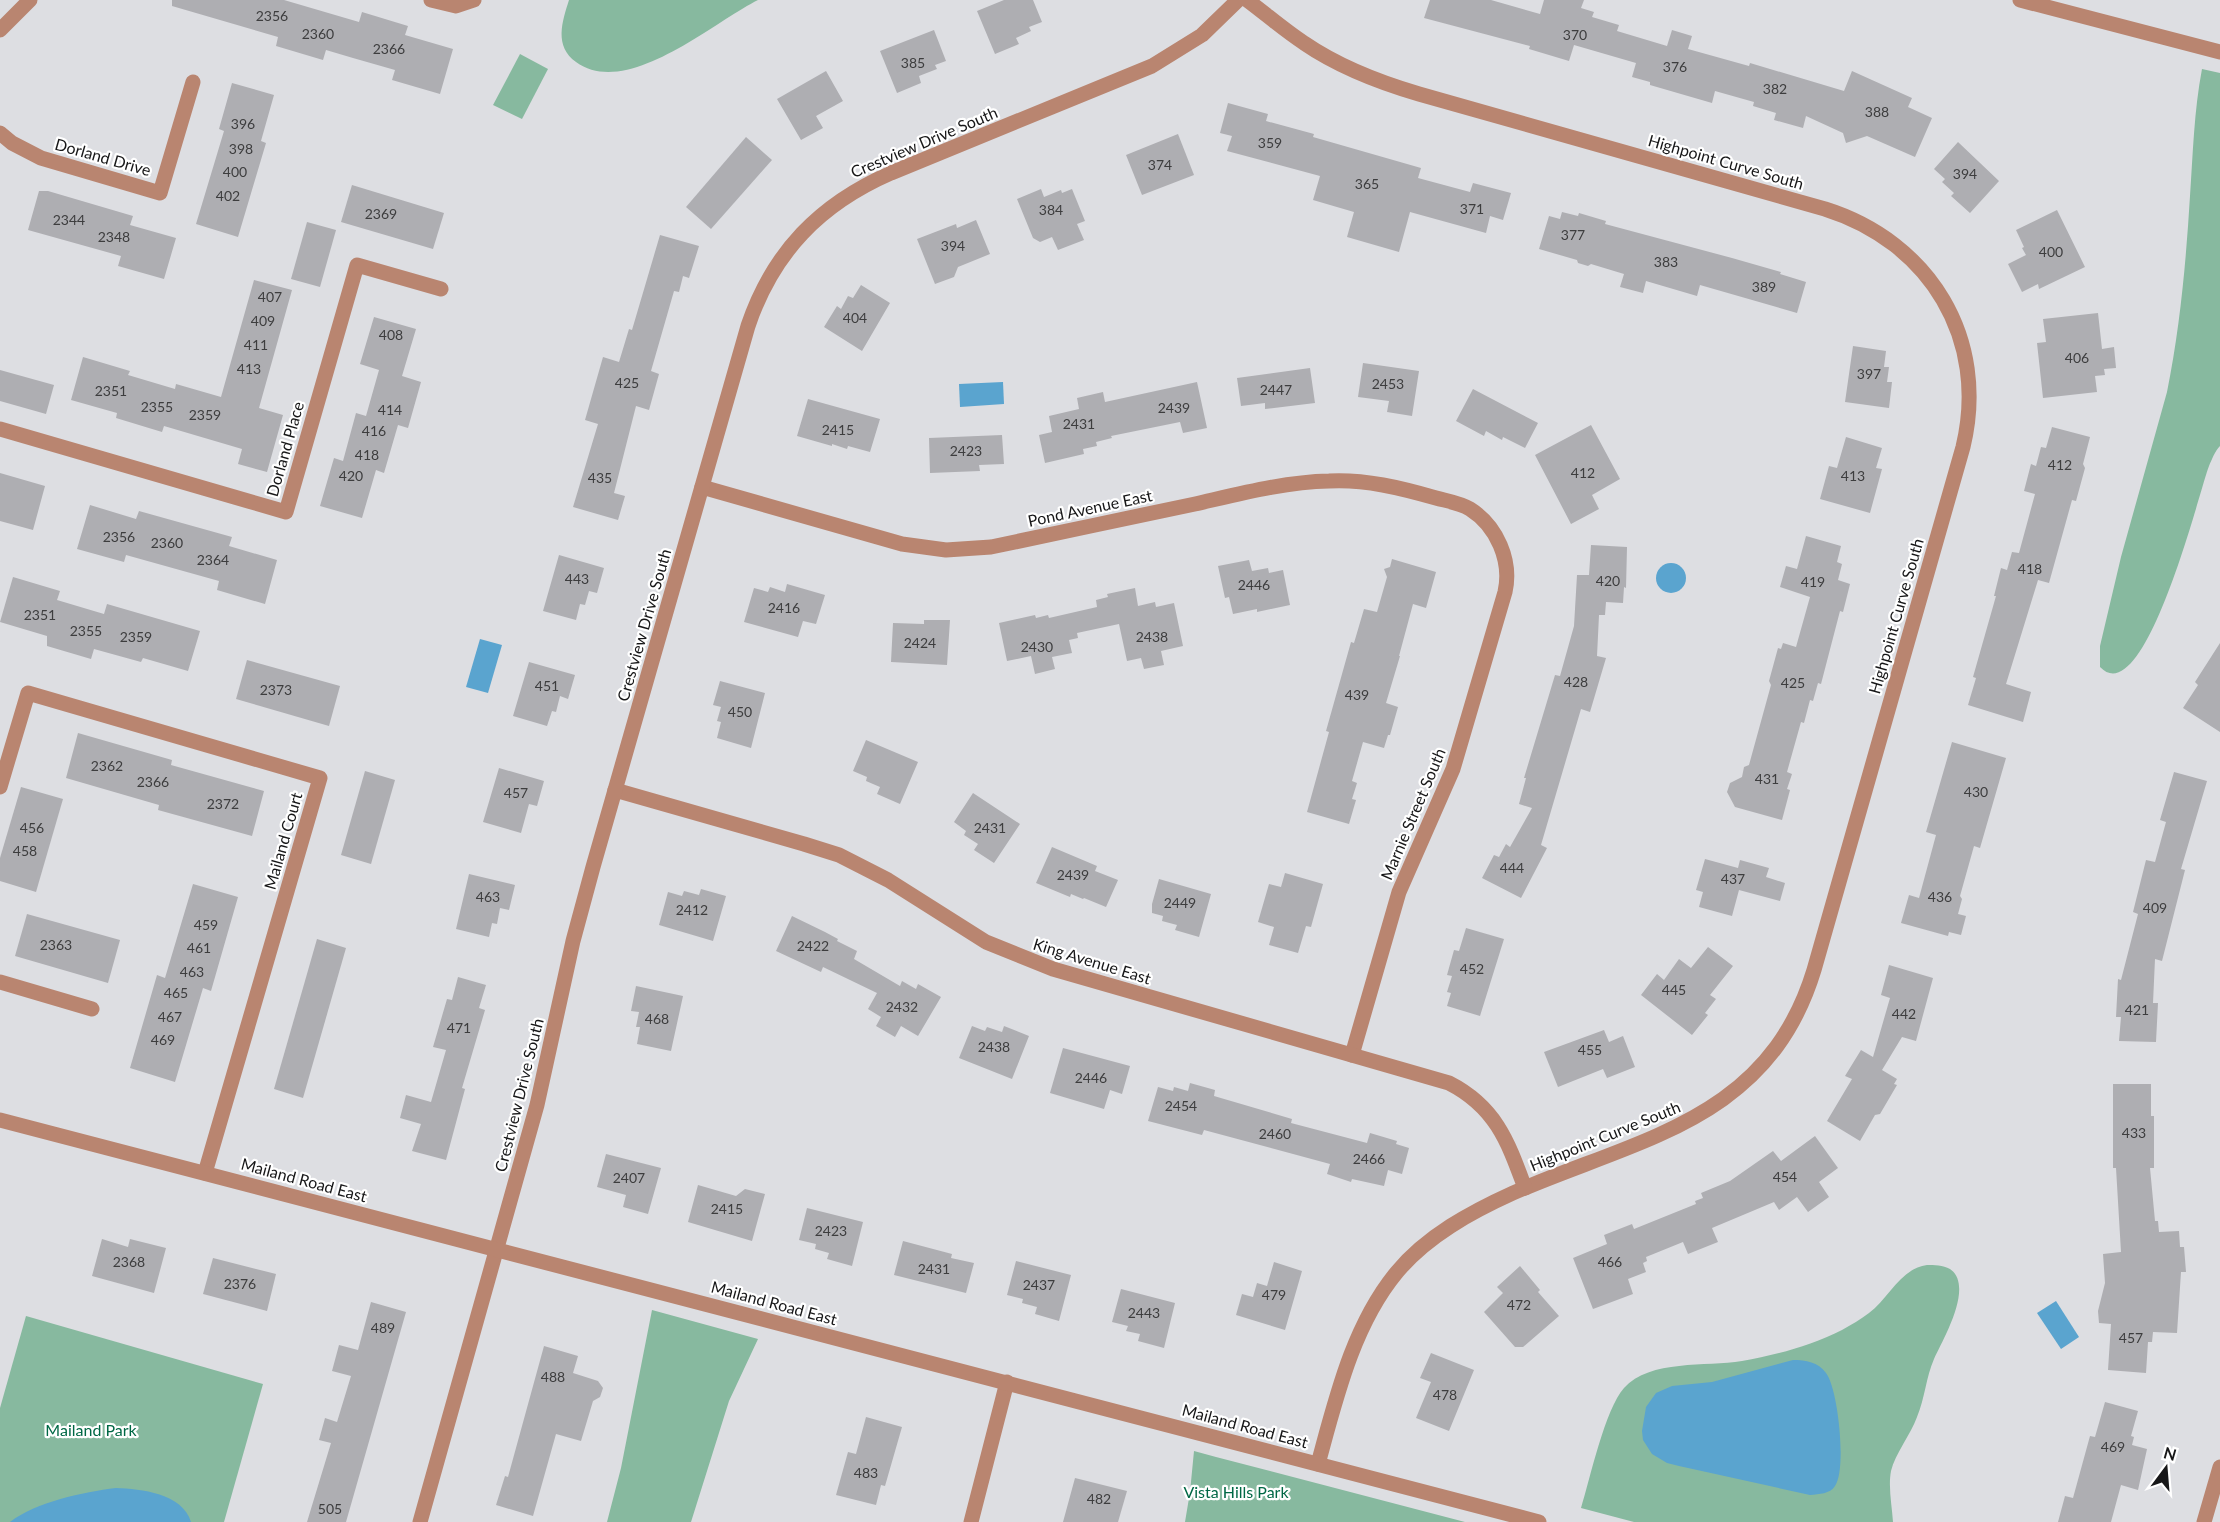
<svg xmlns="http://www.w3.org/2000/svg" width="2220" height="1522" font-family="Lato,sans-serif">
<rect width="100%" height="100%" fill="#dddee2"/>
<g fill="#87b99f">
<path d="M569,0H758C712,23 627,99 576,62C554,46 562,22 569,0Z"/>
<path d="M520,54L548,69L522,119L493,105Z"/>
<path d="M2202,69L2220,73V446C2215,451 2212,459 2209,466C2200,489 2145,714 2100,667V646L2121,557L2167,392C2180,328 2186,262 2190,196C2193,153 2194,111 2202,69Z"/>
<path d="M1927,1265C1934,1265 1943,1265 1950,1269C1975,1286 1942,1341 1934,1359C1926,1377 1925,1398 1917,1417C1911,1434 1895,1454 1891,1471C1888,1487 1892,1506 1893,1522H1634L1581,1508C1590,1479 1605,1409 1624,1388C1650,1359 1706,1367 1742,1361C1776,1355 1810,1346 1842,1330C1851,1325 1861,1319 1869,1313C1889,1298 1901,1268 1927,1265Z"/>
<path d="M652,1310L758,1339L729,1401L691,1522H607L621,1468Z"/>
<path d="M26,1316L263,1384L224,1522H0V1408Z"/>
<path d="M1194,1451L1216,1457L1465,1522H1185L1190,1492Z"/>
</g>
<g fill="#5aa4cf">
<path d="M1003,382L1004,404L960,407L959,384Z"/>
<circle cx="1671" cy="578" r="15"/>
<path d="M480,639L502,645L488,693L466,687Z"/>
<path d="M2056,1301L2079,1337L2061,1349L2037,1313Z"/>
<path d="M1793,1360C1806,1360 1818,1362 1826,1373C1838,1388 1847,1469 1835,1486C1830,1494 1819,1494 1810,1495L1679,1466L1667,1463L1652,1454L1643,1440L1642,1431L1646,1407L1656,1393L1672,1386L1712,1382Z"/>
<path d="M116,1488C141,1489 182,1493 191,1522H10C36,1502 83,1492 116,1488Z"/>
</g>
<g fill="#aeaeb2">
<path d="M172,0H284L359,22L362,12L408,26L405,35L453,49L440,94L392,80L395,70L353,58L326,50L323,60L276,46L278,37L172,6Z"/>
<path d="M1004,0H1033L1042,22L1029,27L1031,31L1016,38L1019,44L995,54L977,11Z"/>
<path d="M1430,0H1491L1540,14L1544,0H1584L1581,8L1594,12L1592,17L1619,25L1617,31L1667,46L1672,30L1692,36L1688,49L1749,66L1750,63L1844,91L1852,71L1912,98L1908,107L1932,118L1915,157L1867,136L1846,143L1843,133L1806,116L1803,128L1774,120L1776,113L1753,106L1754,102L1715,91L1712,103L1650,85V82L1632,77L1636,63L1574,45L1569,61L1529,49L1530,46L1424,18Z"/>
<path d="M934,30L946,61L935,65L937,69L919,76L921,83L897,93L880,51Z"/>
<path d="M826,71L843,101L816,116L823,128L801,140L777,99Z"/>
<path d="M232,83L274,95L261,141L266,143L238,237L196,224L224,131L219,129Z"/>
<path d="M1228,103L1268,114L1266,121L1314,134L1313,137L1421,168L1418,178L1470,192L1473,183L1511,193L1503,220L1490,216L1486,233L1410,212L1399,252L1347,237L1354,212L1313,200L1320,176L1227,151L1232,136L1220,133Z"/>
<path d="M1178,134L1194,175L1142,195L1126,155Z"/>
<path d="M746,137L772,160L711,229L686,207Z"/>
<path d="M1958,142L1999,181L1970,213L1951,196L1954,193L1942,182L1945,179L1934,169Z"/>
<path d="M352,185L444,213L433,249L341,222Z"/>
<path d="M1041,189L1044,197L1061,190L1062,193L1072,189L1085,221L1077,224L1084,240L1058,250L1052,237L1040,242L1033,238L1017,199Z"/>
<path d="M39,191H48L133,216L130,225L176,238L164,279L118,266L121,256L28,230Z"/>
<path d="M2057,210L2085,267L2039,289L2038,284L2022,292L2008,264L2026,255L2022,248L2024,247L2016,230Z"/>
<path d="M1562,212L1578,216L1579,213L1606,221L1605,224L1732,258L1781,272L1780,274L1806,282L1797,313L1700,285L1697,296L1646,281L1643,293L1620,287L1624,274L1591,264L1588,266L1578,263L1577,260L1539,249L1549,216L1560,219Z"/>
<path d="M976,220L990,254L958,267L954,277L935,284L917,239L956,224L957,228Z"/>
<path d="M307,222L336,230L320,287L291,279Z"/>
<path d="M660,235L699,246L689,278L683,276L679,292L674,291L651,371L659,374L649,410L636,406L614,493L625,496L618,520L573,507L598,424L585,420L603,357L619,362L629,329L632,330Z"/>
<path d="M254,280L292,290L259,408L283,415L267,472L238,464L242,449L164,426L162,432L116,418L117,413L71,400L83,357L130,371L128,375L175,389L176,384L221,397Z"/>
<path d="M861,285L890,303L862,351L824,327L837,306L841,309L848,296L853,298Z"/>
<path d="M2098,313L2102,349L2114,347L2116,368L2104,369L2105,375L2095,376L2097,392L2043,398L2037,343L2046,342L2043,319Z"/>
<path d="M374,317L416,329L402,376L421,382L408,428L398,425L384,473L376,470L362,518L320,506L334,458L343,461L356,413L366,416L379,370L360,364Z"/>
<path d="M1853,346L1886,351L1884,367H1889L1887,382H1892L1889,408L1845,402Z"/>
<path d="M1363,363L1419,371L1412,416L1387,412L1389,401L1358,397Z"/>
<path d="M1310,368L1315,403L1265,409V403L1241,406L1237,378Z"/>
<path d="M0,370L54,385L46,414L0,401Z"/>
<path d="M1197,382L1207,428L1183,433L1180,422L1111,436L1112,438L1096,442L1097,446L1083,449L1084,454L1045,463L1039,435L1052,432L1049,416L1079,409L1077,398L1103,392L1105,402Z"/>
<path d="M1473,389L1538,423L1525,448L1503,437L1502,440L1486,431L1484,436L1456,421Z"/>
<path d="M808,399L880,419L870,452L848,446L847,449L832,444V446L797,436Z"/>
<path d="M1591,425L1620,479L1592,495L1599,509L1571,524L1535,455Z"/>
<path d="M2052,427L2090,437L2083,464L2085,468L2076,501L2072,500L2049,583L2038,580L2006,684L2031,692L2023,722L1968,705L1976,678L1973,677L1996,596H1994L2001,568L2007,570L2012,552L2019,553L2035,494L2024,491L2031,464L2036,466L2041,447L2046,448Z"/>
<path d="M1002,435L1004,464L979,465L980,471L930,473L929,438Z"/>
<path d="M1846,437L1882,448L1876,468L1882,469L1870,513L1820,499L1829,466L1837,468Z"/>
<path d="M0,473L45,486L33,530L0,521Z"/>
<path d="M90,505L136,519L139,511L232,537L229,546L277,560L265,604L217,590L219,581L126,555L124,562L77,549Z"/>
<path d="M1806,536L1841,546L1837,562L1842,564L1838,580L1850,584L1843,612L1840,611L1821,684L1818,683L1813,701L1810,700L1804,723L1801,722L1787,772L1792,774L1787,789L1790,790L1782,820L1735,807L1727,792L1730,783L1742,777L1744,767L1749,765L1771,685L1769,681L1778,648L1781,649L1783,643L1796,647L1810,597L1780,587L1786,566L1797,569Z"/>
<path d="M1591,545L1627,547L1626,588L1624,587L1623,603L1606,602L1605,615H1599L1597,656L1606,658L1590,712L1581,709L1541,845L1547,848L1521,898L1482,878L1494,855L1499,857L1506,844L1510,847L1532,808L1519,804L1526,778H1524L1555,675L1560,676L1574,626L1577,575H1589Z"/>
<path d="M559,555L604,568L597,593L589,591L585,605L580,604L576,620L543,611Z"/>
<path d="M1392,559L1436,572L1426,608L1413,604L1399,656H1400L1386,703L1398,707L1390,735H1388L1384,748L1363,742L1352,781L1357,783L1352,799L1356,800L1349,824L1307,812L1329,732L1326,731L1351,642L1354,643L1364,609L1377,612L1387,577L1384,569L1390,567Z"/>
<path d="M1249,560L1252,571L1268,568L1269,573L1283,570L1290,605L1257,612V609L1233,614L1229,597L1225,598L1218,566Z"/>
<path d="M13,577L60,591L57,600L104,614L107,604L200,631L188,671L143,658L141,662L94,649L91,659L47,646V636L0,622Z"/>
<path d="M787,584L825,595L816,624L803,621L798,637L744,622L754,588L768,592L770,587L785,592Z"/>
<path d="M1135,588L1138,606L1155,602L1156,607L1174,603L1183,646L1161,651L1164,665L1144,669L1141,658L1127,661L1119,624L1077,633L1078,638L1069,640L1072,653L1052,657L1055,669L1035,674L1031,656L1007,661L999,623L1035,615L1036,618L1048,615L1049,618L1097,607L1096,600L1108,597L1107,594Z"/>
<path d="M924,620H950L947,665L891,662L893,623L924,624Z"/>
<path d="M2220,643V732L2183,708L2198,685L2195,682Z"/>
<path d="M247,660L340,686L329,726L236,699Z"/>
<path d="M529,662L575,675L568,699L560,696L556,712L552,711L547,726L513,716Z"/>
<path d="M720,681L765,693L751,748L717,738L721,722L717,721L721,707L713,705Z"/>
<path d="M78,733L172,760L171,765L264,791L252,836L158,810L159,805L66,778Z"/>
<path d="M866,740L918,762L900,804L877,794L880,787L866,781L867,777L853,771Z"/>
<path d="M1952,742L2006,758L1980,848L1974,846L1960,896L1962,899L1958,914L1966,916L1961,935L1949,932L1948,936L1901,923L1909,895L1919,898L1936,835L1926,832Z"/>
<path d="M499,768L544,781L537,806L529,804L521,833L483,822Z"/>
<path d="M365,771L395,780L371,864L341,855Z"/>
<path d="M2174,772L2207,781L2181,869L2185,870L2162,961L2155,959L2153,1003H2158L2156,1042L2119,1041L2121,1017H2116L2118,979L2121,980L2138,914L2133,912L2146,860L2155,862L2166,822L2160,820Z"/>
<path d="M21,787L63,799L36,892L0,881V858Z"/>
<path d="M973,793L1020,824L994,863L974,850L978,844L964,835L966,831L954,822Z"/>
<path d="M1052,847L1097,866L1095,871L1118,880L1106,907L1084,898L1083,899L1071,894L1070,897L1036,883Z"/>
<path d="M1705,859L1738,868L1740,860L1769,868L1766,877L1785,883L1780,901L1739,890L1732,916L1699,907L1703,892L1696,890Z"/>
<path d="M1285,873L1323,884L1311,927L1306,926L1298,953L1269,945L1274,927L1258,922L1269,884L1281,887Z"/>
<path d="M469,874L515,885L509,910L500,908L497,924L492,923L489,937L456,929Z"/>
<path d="M1159,879L1211,894L1199,937L1175,930L1177,925L1162,921L1163,916L1152,913V904Z"/>
<path d="M193,884L238,897L211,991L203,988L175,1082L130,1068L157,975L165,978Z"/>
<path d="M701,889L726,896L713,941L659,925L668,892L682,896L684,891L699,895Z"/>
<path d="M27,914L120,940L108,983L15,956Z"/>
<path d="M792,916L825,932L838,939L837,941L857,951L854,959L900,986L902,981L916,989L918,984L941,997L918,1036L901,1026L895,1037L876,1026L881,1017L868,1009L877,993L823,967L821,972L776,951Z"/>
<path d="M1466,928L1504,939L1480,1016L1447,1006L1451,993L1447,992L1452,976L1447,975L1454,950L1459,951Z"/>
<path d="M317,939L346,948L303,1098L274,1089Z"/>
<path d="M1708,947L1733,966L1710,995L1716,999L1705,1013L1708,1015L1692,1035L1641,995L1657,974L1664,980L1679,959L1691,968Z"/>
<path d="M1889,965L1933,978L1916,1041L1902,1037L1882,1070L1897,1079L1894,1084L1897,1085L1880,1114L1875,1115L1860,1141L1827,1121L1852,1079L1845,1076L1861,1050L1873,1057L1890,998L1881,995Z"/>
<path d="M458,977L486,985L479,1008L485,1010L462,1088L465,1089L446,1160L412,1151L421,1124L400,1118L406,1095L431,1102L446,1050L433,1047L447,999L452,1000Z"/>
<path d="M636,986L683,996L671,1051L637,1044L640,1027H636L639,1012L631,1011Z"/>
<path d="M972,1026L985,1031L987,1027L1002,1032L1004,1026L1029,1036L1012,1079L959,1058Z"/>
<path d="M1604,1030L1609,1042L1623,1036L1635,1067L1607,1078L1603,1069L1558,1087L1544,1052Z"/>
<path d="M1063,1048L1130,1066L1122,1094L1110,1090L1104,1109L1050,1093Z"/>
<path d="M1190,1083L1215,1090L1214,1096L1292,1119L1291,1123L1367,1143L1370,1133L1397,1141L1396,1144L1409,1148L1402,1174L1388,1170L1384,1186L1352,1179L1351,1182L1327,1174L1330,1164L1204,1130L1202,1135L1148,1121L1158,1087L1173,1091L1174,1087L1188,1091Z"/>
<path d="M2113,1084H2151V1116H2154V1168H2150L2155,1221H2158L2159,1232L2179,1231L2180,1247H2184L2186,1272H2181L2177,1333L2153,1332L2152,1342H2148L2146,1373L2108,1370L2111,1324L2099,1323L2098,1311L2105,1283L2103,1254L2121,1252L2116,1168H2113Z"/>
<path d="M1815,1136L1838,1168L1819,1182L1829,1197L1808,1212L1797,1197L1779,1210L1774,1202L1712,1228L1718,1242L1688,1254L1683,1242L1646,1257L1647,1261L1643,1263L1646,1272L1628,1279L1633,1294L1593,1309L1573,1258L1607,1244L1604,1235L1632,1224L1634,1229L1696,1204L1695,1201L1703,1198L1701,1193L1730,1181L1773,1151L1781,1161Z"/>
<path d="M606,1154L661,1168L648,1214L623,1207L626,1195L597,1187Z"/>
<path d="M698,1185L736,1196L745,1189L765,1194L752,1241L688,1222Z"/>
<path d="M807,1208L863,1222L852,1266L827,1259L829,1253L815,1249L816,1244L799,1240Z"/>
<path d="M102,1239L128,1247L130,1239L166,1248L154,1293L92,1276Z"/>
<path d="M903,1241L952,1254L951,1258L974,1263L966,1293L894,1275Z"/>
<path d="M213,1258L276,1274L267,1311L203,1294Z"/>
<path d="M1016,1261L1071,1275L1059,1321L1035,1314L1037,1307L1022,1303L1023,1299L1007,1295Z"/>
<path d="M1274,1262L1302,1271L1285,1330L1236,1315L1242,1294L1253,1297L1257,1283L1267,1286Z"/>
<path d="M1520,1266L1540,1290L1538,1292L1559,1316L1523,1347H1515L1484,1312L1503,1293L1497,1287Z"/>
<path d="M1121,1289L1175,1303L1164,1348L1138,1341L1140,1334L1126,1331L1128,1326L1112,1322Z"/>
<path d="M371,1302L406,1312L346,1522H307L331,1443L319,1440L325,1418L337,1422L351,1376L332,1371L339,1345L358,1350Z"/>
<path d="M544,1346L578,1356L573,1373L598,1381L603,1388L600,1397L593,1401L581,1441L556,1434L533,1516L496,1505L505,1476L508,1477Z"/>
<path d="M1431,1353L1474,1370L1449,1431L1416,1418L1431,1382L1420,1378Z"/>
<path d="M2105,1402L2138,1411L2131,1436L2134,1437L2132,1445L2147,1449L2138,1490L2121,1485L2111,1522H2058L2065,1496L2073,1498L2090,1436L2095,1437Z"/>
<path d="M866,1417L902,1427L885,1486L881,1485L876,1505L836,1495L848,1452L856,1454Z"/>
<path d="M1075,1478L1127,1491L1118,1522H1063Z"/>
</g>
<g fill="none" stroke-linecap="round" stroke-linejoin="round">
<g stroke="#b98570" stroke-width="15">
<path d="M431,0L456,6L474,0"/>
<path d="M1247,0C1266,14 1284,30 1304,43C1339,67 1378,82 1419,94L1825,209C1930,242 1989,339 1963,447L1814,970C1768,1121 1639,1138 1513,1193C1471,1212 1427,1236 1397,1272C1353,1325 1336,1398 1318,1464"/>
<path d="M0,30L30,0"/>
<path d="M0,133L12,143L41,158L160,193L193,82"/>
<path d="M0,429L286,512L357,265L441,289"/>
<path d="M702,487L902,544L946,550L991,547C1059,533 1127,518 1195,504C1239,494 1284,482 1329,481C1365,479 1401,488 1436,498C1447,501 1460,503 1470,509C1497,526 1512,561 1505,592L1453,769L1399,892L1352,1055"/>
<path d="M0,787L28,693L320,778L205,1173"/>
<path d="M615,790L804,844L839,855L888,880L986,942L1053,969L1449,1083C1496,1107 1508,1142 1525,1188"/>
<path d="M0,982L92,1009"/>
<path d="M420,1522L537,1105L573,941L593,867L748,326C773,252 820,204 891,173L1152,66L1202,35L1238,0"/>
<path d="M971,1522L1007,1382"/>
<path d="M2204,1522L2220,1467"/>
</g>
<g stroke="#b98570" stroke-width="15">
<path d="M2020,0L2220,52"/>
<path d="M0,1120L1539,1522"/>
</g>
</g>
<g text-anchor="middle" stroke-width="4.5" stroke-linejoin="round" paint-order="stroke">
<g font-size="14" fill="#3d3d3e">
<text x="272" y="21">2356</text>
<text x="318" y="39">2360</text>
<text x="1575" y="40">370</text>
<text x="389" y="54">2366</text>
<text x="913" y="68">385</text>
<text x="1675" y="72">376</text>
<text x="1775" y="94">382</text>
<text x="1877" y="117">388</text>
<text x="243" y="129">396</text>
<text x="1270" y="148">359</text>
<text x="241" y="154">398</text>
<text x="1160" y="170">374</text>
<text x="235" y="177">400</text>
<text x="1965" y="179">394</text>
<text x="1367" y="189">365</text>
<text x="228" y="201">402</text>
<text x="1472" y="214">371</text>
<text x="1051" y="215">384</text>
<text x="381" y="219">2369</text>
<text x="69" y="225">2344</text>
<text x="1573" y="240">377</text>
<text x="114" y="242">2348</text>
<text x="953" y="251">394</text>
<text x="2051" y="257">400</text>
<text x="1666" y="267">383</text>
<text x="1764" y="292">389</text>
<text x="270" y="302">407</text>
<text x="855" y="323">404</text>
<text x="263" y="326">409</text>
<text x="391" y="340">408</text>
<text x="256" y="350">411</text>
<text x="2077" y="363">406</text>
<text x="249" y="374">413</text>
<text x="1869" y="379">397</text>
<text x="627" y="388">425</text>
<text x="1388" y="389">2453</text>
<text x="1276" y="395">2447</text>
<text x="111" y="396">2351</text>
<text x="157" y="412">2355</text>
<text x="1174" y="413">2439</text>
<text x="390" y="415">414</text>
<text x="205" y="420">2359</text>
<text x="1079" y="429">2431</text>
<text x="838" y="435">2415</text>
<text x="374" y="436">416</text>
<text x="966" y="456">2423</text>
<text x="367" y="460">418</text>
<text x="2060" y="470">412</text>
<text x="1583" y="478">412</text>
<text x="351" y="481">420</text>
<text x="1853" y="481">413</text>
<text x="600" y="483">435</text>
<text x="119" y="542">2356</text>
<text x="167" y="548">2360</text>
<text x="213" y="565">2364</text>
<text x="2030" y="574">418</text>
<text x="577" y="584">443</text>
<text x="1608" y="586">420</text>
<text x="1813" y="587">419</text>
<text x="1254" y="590">2446</text>
<text x="784" y="613">2416</text>
<text x="40" y="620">2351</text>
<text x="86" y="636">2355</text>
<text x="136" y="642">2359</text>
<text x="1152" y="642">2438</text>
<text x="920" y="648">2424</text>
<text x="1037" y="652">2430</text>
<text x="1576" y="687">428</text>
<text x="1793" y="688">425</text>
<text x="547" y="691">451</text>
<text x="276" y="695">2373</text>
<text x="1357" y="700">439</text>
<text x="740" y="717">450</text>
<text x="107" y="771">2362</text>
<text x="1767" y="784">431</text>
<text x="153" y="787">2366</text>
<text x="1976" y="797">430</text>
<text x="516" y="798">457</text>
<text x="223" y="809">2372</text>
<text x="32" y="833">456</text>
<text x="990" y="833">2431</text>
<text x="25" y="856">458</text>
<text x="1512" y="873">444</text>
<text x="1073" y="880">2439</text>
<text x="1733" y="884">437</text>
<text x="488" y="902">463</text>
<text x="1940" y="902">436</text>
<text x="1180" y="908">2449</text>
<text x="2155" y="913">409</text>
<text x="692" y="915">2412</text>
<text x="206" y="930">459</text>
<text x="56" y="950">2363</text>
<text x="813" y="951">2422</text>
<text x="199" y="953">461</text>
<text x="1472" y="974">452</text>
<text x="192" y="977">463</text>
<text x="1674" y="995">445</text>
<text x="176" y="998">465</text>
<text x="902" y="1012">2432</text>
<text x="2137" y="1015">421</text>
<text x="1904" y="1019">442</text>
<text x="170" y="1022">467</text>
<text x="657" y="1024">468</text>
<text x="459" y="1033">471</text>
<text x="163" y="1045">469</text>
<text x="994" y="1052">2438</text>
<text x="1590" y="1055">455</text>
<text x="1091" y="1083">2446</text>
<text x="1181" y="1111">2454</text>
<text x="2134" y="1138">433</text>
<text x="1275" y="1139">2460</text>
<text x="1369" y="1164">2466</text>
<text x="1785" y="1182">454</text>
<text x="629" y="1183">2407</text>
<text x="727" y="1214">2415</text>
<text x="831" y="1236">2423</text>
<text x="129" y="1267">2368</text>
<text x="1610" y="1267">466</text>
<text x="934" y="1274">2431</text>
<text x="240" y="1289">2376</text>
<text x="1039" y="1290">2437</text>
<text x="1274" y="1300">479</text>
<text x="1519" y="1310">472</text>
<text x="1144" y="1318">2443</text>
<text x="383" y="1333">489</text>
<text x="2131" y="1343">457</text>
<text x="553" y="1382">488</text>
<text x="1445" y="1400">478</text>
<text x="2113" y="1452">469</text>
<text x="866" y="1478">483</text>
<text x="1099" y="1504">482</text>
<text x="330" y="1514">505</text>
</g>
<g font-size="16" fill="#171718" stroke="#fff">
<text transform="translate(924 142) rotate(-23)" y="6">Crestview Drive South</text>
<text transform="translate(103 157) rotate(16)" y="6">Dorland Drive</text>
<text transform="translate(1726 162) rotate(16)" y="6">Highpoint Curve South</text>
<text transform="translate(285 449) rotate(-74)" y="6">Dorland Place</text>
<text transform="translate(1090 508) rotate(-12)" y="6">Pond Avenue East</text>
<text transform="translate(1896 616) rotate(-74)" y="6">Highpoint Curve South</text>
<text transform="translate(644 625) rotate(-74)" y="6">Crestview Drive South</text>
<text transform="translate(1413 814) rotate(-67)" y="6">Marnie Street South</text>
<text transform="translate(283 841) rotate(-74)" y="6">Mailand Court</text>
<text transform="translate(1092 961) rotate(17)" y="6">King Avenue East</text>
<text transform="translate(519 1095) rotate(-76)" y="6">Crestview Drive South</text>
<text transform="translate(1605 1136) rotate(-22)" y="6">Highpoint Curve South</text>
<text transform="translate(304 1180) rotate(15)" y="6">Mailand Road East</text>
<text transform="translate(774 1303) rotate(15)" y="6">Mailand Road East</text>
<text transform="translate(1245 1426) rotate(15)" y="6">Mailand Road East</text>
</g>
<g font-size="16" fill="#006845" stroke="#fff">
<text x="91" y="1436">Mailand Park</text>
<text x="1236" y="1498">Vista Hills Park</text>
</g>
</g>
<g transform="translate(2166 1468) rotate(16)" stroke="#ffffff" stroke-width="4.5" paint-order="stroke">
<path d="M0-4.5L10 22L0 15L-10 22Z" fill="#171718"/>
<text y="-9" font-size="16" font-weight="bold" text-anchor="middle" fill="#171718">N</text>
</g>
</svg>
